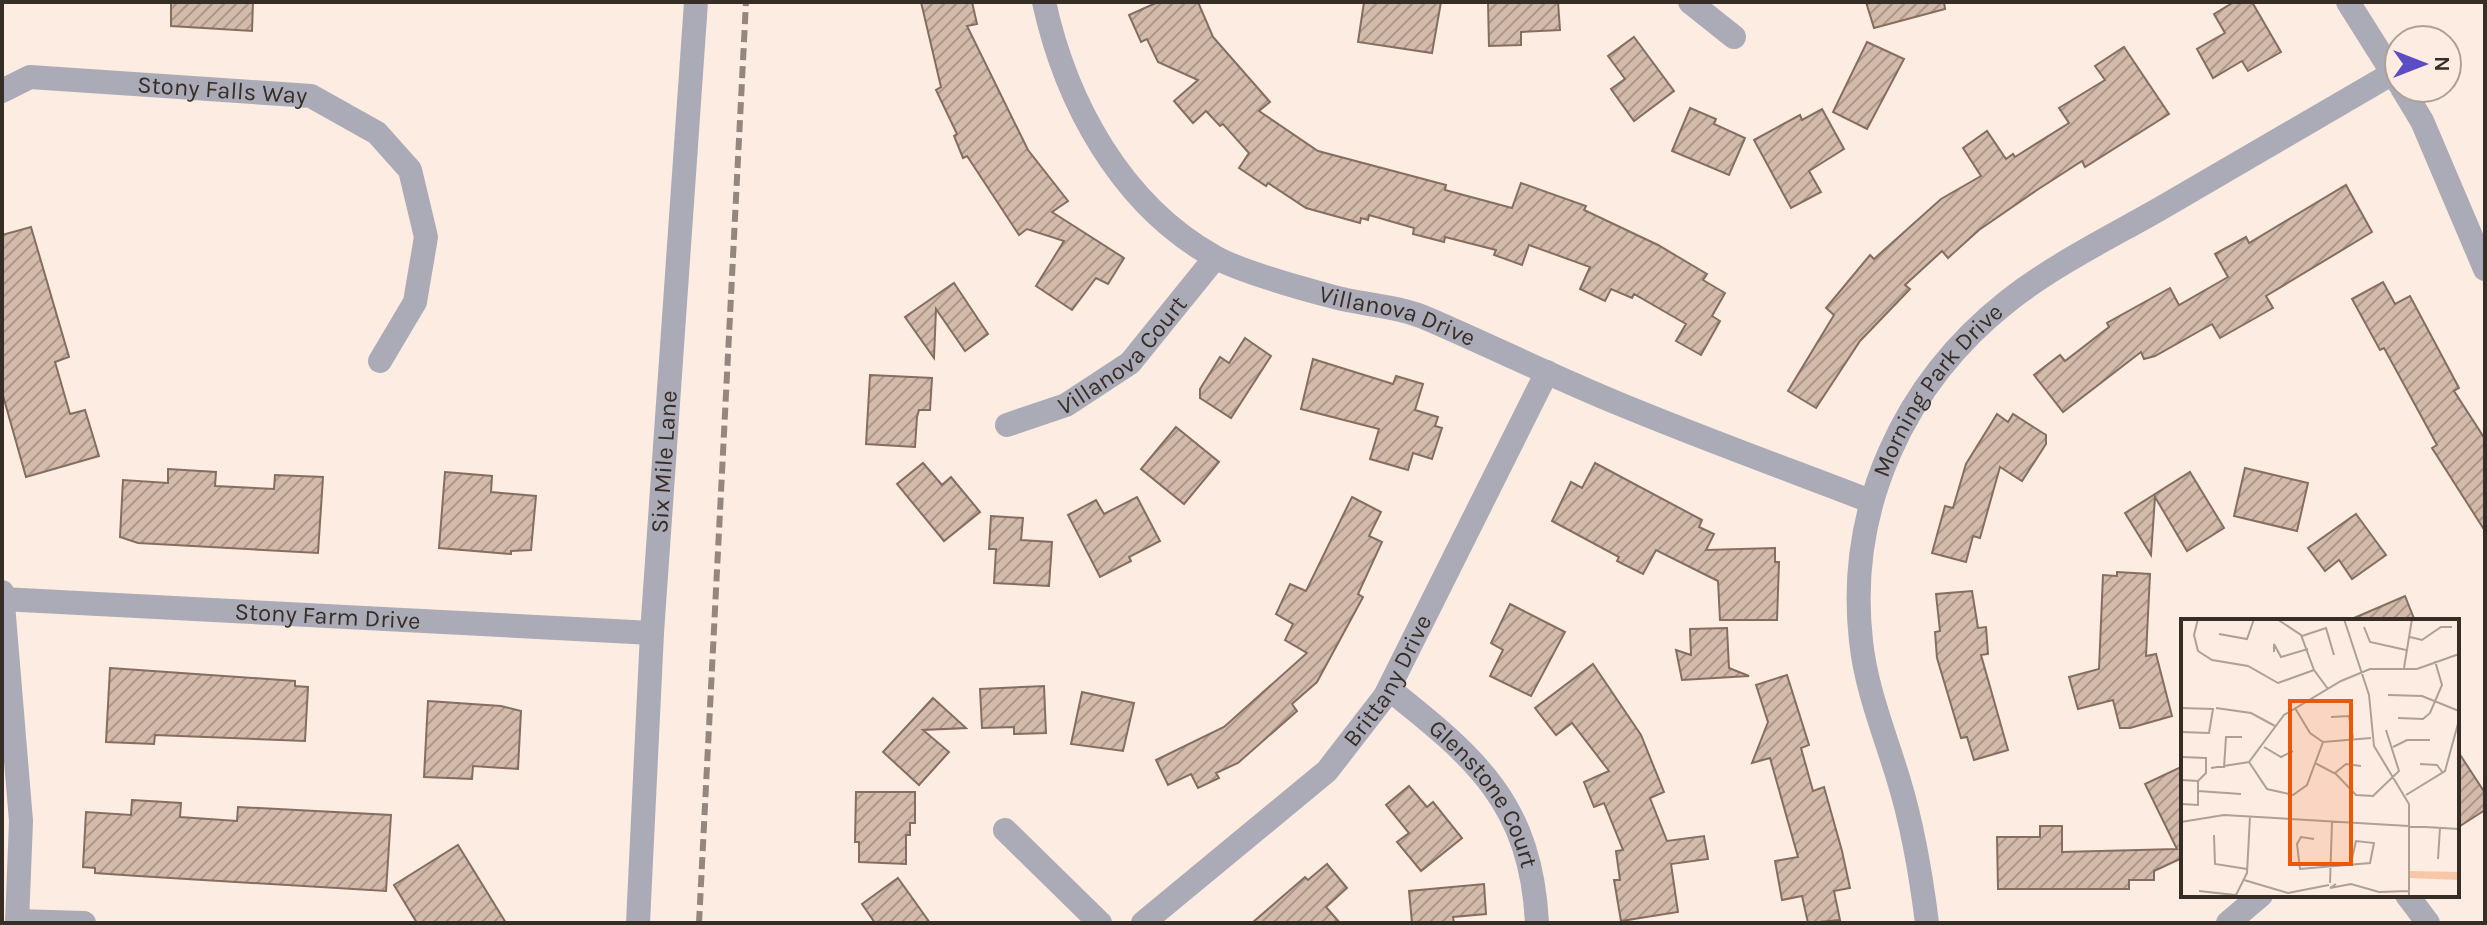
<svg xmlns="http://www.w3.org/2000/svg" width="2487" height="925" font-family="Karla,sans-serif">
<defs>
<pattern id="building-hatch" width="6" height="6" patternUnits="userSpaceOnUse" patternTransform="scale(2)"><rect width="6" height="6" fill="#d3baaa"/><path d="M-1 1l2-2M0 6l6-6M5 7l2-2" fill="none" stroke="#ac988a"/></pattern>
</defs>
<rect width="100%" height="100%" fill="#fcece2"/>
<g fill="url(#building-hatch)" stroke="#856e60" stroke-width="2">
<path d="M171,2H253L252,31L171,26Z"/>
<path d="M921,2H972L977,24L967,26L1028,150L1068,201L1052,212L1124,258L1108,284L1096,278L1072,310L1036,286L1064,241L1027,229L1019,235L967,156L963,158L954,136L957,134L936,90L941,87Z"/>
<path d="M1158,2H1198L1213,37L1270,102L1259,111L1318,151L1446,185L1445,190L1512,208L1521,183L1586,206L1584,210L1658,245L1707,274L1703,280L1725,293L1712,316L1720,321L1701,355L1676,341L1686,324L1634,294L1632,298L1611,289L1605,301L1580,289L1590,267L1529,245L1522,265L1494,255L1496,250L1445,237L1444,242L1413,234L1414,228L1369,215L1368,220L1361,218L1360,223L1306,208L1268,183L1266,186L1239,168L1249,153L1223,124L1220,126L1206,111L1193,123L1174,101L1198,80L1158,62L1147,39L1141,42L1129,15Z"/>
<path d="M1364,2H1441L1432,53L1358,42Z"/>
<path d="M1488,2H1558L1560,30L1521,32V45L1489,46Z"/>
<path d="M1866,2H1944L1945,9L1874,28Z"/>
<path d="M2234,2H2252L2281,52L2248,71L2242,61L2213,78L2197,49L2225,33L2214,14Z"/>
<path d="M1634,37L1674,91L1634,121L1611,89L1625,79L1608,56Z"/>
<path d="M1867,42L1904,59L1867,129L1833,112Z"/>
<path d="M2124,47L2169,114L2085,167L2082,161L2037,190L1979,230L1948,258L1942,251L1905,285L1910,289L1860,341L1816,408L1788,391L1834,315L1826,308L1870,255L1874,259L1941,199L1981,176L1963,148L1987,131L2006,159L2013,154L2015,157L2069,123L2059,108L2105,80L2095,66Z"/>
<path d="M1690,108L1716,119L1714,124L1745,138L1729,175L1672,151Z"/>
<path d="M1822,109L1844,149L1809,171L1821,192L1791,208L1754,140L1800,115L1802,120Z"/>
<path d="M2346,185L2372,232L2266,296L2273,308L2220,338L2212,324L2155,356L2144,359L2141,352L2063,412L2034,375L2060,355L2065,361L2109,327L2107,323L2170,288L2179,305L2228,277L2215,254L2246,237L2249,243Z"/>
<path d="M31,227L69,357L55,362L70,414L85,410L99,456L26,477L2,392V235Z"/>
<path d="M2383,282L2395,304L2410,296L2459,388L2454,391L2485,439V531L2432,448L2437,445L2384,348L2380,350L2352,299Z"/>
<path d="M954,283L988,334L965,351L936,309L934,358L905,317Z"/>
<path d="M1245,338L1271,356L1231,418L1200,398V389L1220,357L1229,363Z"/>
<path d="M1313,359L1393,384L1396,376L1423,384L1415,410L1438,417L1435,426L1442,428L1432,459L1413,453L1408,470L1370,459L1379,429L1301,409Z"/>
<path d="M870,375L932,378L930,410H919L917,417L915,447L866,444Z"/>
<path d="M1997,414L2008,422L2013,414L2046,435V444L2022,481L2000,467L1980,538L1973,536L1966,562L1932,553L1945,506L1953,508L1966,464Z"/>
<path d="M1176,427L1219,462L1184,504L1141,469Z"/>
<path d="M923,463L942,485L951,477L980,512L944,541L897,484Z"/>
<path d="M1595,463L1702,520L1699,527L1714,534L1706,550L1775,548V562H1779L1777,620H1720L1718,581L1656,550L1643,574L1617,561L1619,557L1552,521L1571,482L1582,488Z"/>
<path d="M2245,468L2308,483L2297,531L2234,516Z"/>
<path d="M168,469L216,472L215,486L274,489L275,475L323,477L318,553L138,543L120,537L123,480L168,483Z"/>
<path d="M445,472L492,476L491,492L536,496L531,550L511,551V554L439,548Z"/>
<path d="M2190,472L2224,528L2187,551L2155,497L2151,555L2125,513Z"/>
<path d="M1137,497L1160,541L1129,557L1131,561L1100,577L1068,515L1096,500L1104,514Z"/>
<path d="M1352,497L1381,512L1369,536L1382,542L1358,594L1363,597L1317,682L1292,704L1297,711L1238,763L1216,773L1219,778L1198,788L1191,774L1168,785L1156,760L1224,727L1307,653L1285,640L1293,624L1276,614L1290,584L1306,591Z"/>
<path d="M2356,514L2386,555L2352,579L2339,560L2325,571L2308,548Z"/>
<path d="M991,516L1023,518L1021,540L1052,542L1049,586L994,583L996,549H989Z"/>
<path d="M2117,572L2150,574L2146,656L2156,654L2172,716L2130,728H2120L2113,700L2078,709L2069,677L2099,669L2103,575L2117,576Z"/>
<path d="M1972,591L1978,628L1986,627L1988,654L1981,655L2008,750L1974,760L1967,737L1961,738L1937,658L1935,632L1940,631L1936,594Z"/>
<path d="M2405,596L2415,621H2347Z"/>
<path d="M1510,604L1565,632L1531,696L1490,676L1503,650L1491,643Z"/>
<path d="M1727,628L1729,668L1749,676L1682,680L1676,650L1691,655L1690,629Z"/>
<path d="M1593,664L1641,735L1664,792L1650,798L1667,841L1704,836L1708,859L1671,864L1678,912L1621,921L1614,880H1620L1616,851L1623,850L1604,803L1594,807L1584,782L1609,771L1572,723L1556,735L1535,708Z"/>
<path d="M110,668L295,681V686L308,687L305,741L155,735L154,744L106,742Z"/>
<path d="M1787,675L1809,745L1801,748L1813,791L1824,787L1842,851L1850,888L1834,891L1840,920L1808,923L1802,896L1782,900L1775,861L1798,857L1770,758L1752,763L1768,722L1756,685Z"/>
<path d="M1044,686L1046,733L1014,734V727L982,728L980,689Z"/>
<path d="M1082,692L1134,703L1123,751L1071,744Z"/>
<path d="M933,698L966,728L923,730L949,752L919,785L883,752Z"/>
<path d="M428,701L501,706L521,711L518,769L473,766L472,779L424,777Z"/>
<path d="M2457,750L2485,793V810L2457,828Z"/>
<path d="M2183,766V861L2182,858L2154,871V880H2129V889H1998L1997,837H2040V826H2062V852L2177,849L2145,784Z"/>
<path d="M1409,786L1427,807L1433,802L1462,838L1421,871L1397,842L1409,833L1386,805Z"/>
<path d="M856,792H915V823H910V835H906V864L859,862V842H855Z"/>
<path d="M132,800L181,803L180,817L237,821L238,807L391,815L386,891L138,876L95,873V868L83,867L86,812L131,815Z"/>
<path d="M458,845L506,923H417L394,885Z"/>
<path d="M1327,864L1347,888L1326,907L1340,923H1252L1305,877L1308,880Z"/>
<path d="M898,878L930,923H875L862,904Z"/>
<path d="M1484,884L1486,914L1453,917L1454,923H1412L1409,891Z"/>
</g>
<g fill="none" stroke-linecap="round" stroke-linejoin="round">
<g stroke="#ababb7" stroke-width="24">
<path id="s1" d="M1044,2C1066,103 1121,204 1213,256C1238,271 1304,289 1334,297C1364,305 1399,306 1428,319C1493,347 1556,378 1622,405C1704,439 1787,469 1870,501"/>
<path d="M1690,2L1734,37"/>
<path d="M2348,2L2399,83"/>
<path d="M2402,88L2422,121L2485,269"/>
<path id="s2" d="M2,91L30,77L311,96L377,133L410,170L426,237L415,302L380,361"/>
<path id="s3" d="M1007,425L1066,405L1130,363L1215,258"/>
<path d="M2,592L21,821L17,923"/>
<path id="s4" d="M2,599L652,633"/>
<path id="s5" d="M1389,689C1476,758 1531,804 1537,923"/>
<path d="M1005,830L1100,923"/>
<path d="M2407,895L2428,923"/>
<path d="M17,921L84,923"/>
<path id="s6" d="M638,923L652,633L696,2"/>
<path id="s7" d="M1143,923L1327,771L1385,696L1547,372"/>
<path id="s8" d="M1927,923C1921,875 1913,827 1899,781C1885,734 1866,689 1861,641C1846,508 1904,383 2008,301C2055,264 2111,237 2163,207C2239,163 2316,118 2393,73"/>
<path d="M2228,923L2261,895"/>
</g>
<path stroke="#94877f" stroke-width="6" stroke-dasharray="12 6" stroke-linecap="butt" d="M699,923L746,2"/>
</g>
<g text-anchor="middle" stroke-width="6" stroke-linejoin="round" paint-order="stroke">
<g font-size="24" fill="#372d27" stroke="#fcece2">
<text dy="8" stroke="none"><textPath href="#s2" startOffset="224">Stony Falls Way</textPath></text>
<text dy="8" stroke="none"><textPath href="#s1" startOffset="508">Villanova Drive</textPath></text>
<text dy="8" stroke="none"><textPath href="#s3" startOffset="138">Villanova Court</textPath></text>
<text dy="8" stroke="none"><textPath href="#s8" startOffset="562">Morning Park Drive</textPath></text>
<text dy="8" stroke="none"><textPath href="#s6" startOffset="462">Six Mile Lane</textPath></text>
<text dy="8" stroke="none"><textPath href="#s4" startOffset="326">Stony Farm Drive</textPath></text>
<text dy="8" stroke="none"><textPath href="#s7" startOffset="348">Brittany Drive</textPath></text>
<text dy="8" stroke="none"><textPath href="#s5" startOffset="144">Glenstone Court</textPath></text>
</g>
</g>
<g transform="translate(2181 619)">
<rect width="278" height="278" fill="#fcece2"/>
<path d="M229,252L278,253V261L228,259Z" fill="#f7c7a8"/>
<path fill="none" stroke="#ada097" stroke-width="2" d="M17,0L13,16L17,32M96,0L120,16L133,51L147,70M163,0L188,76L193,127L228,185V278M183,8L189,23L225,31M38,15L66,20L73,0M121,17L145,9L153,36M229,18L241,21L260,8H271M17,32L31,41L67,47L97,64L133,51M93,33V25L100,38L127,30M223,49L231,0M207,76L241,77L278,92M0,89L32,90L28,114L0,113M35,89L70,94L94,107M114,89L129,114L142,123L190,119M150,98L168,97L172,119M217,99L242,100L249,94L261,66L254,42M83,128L100,138L112,132M212,128L226,121H249M0,138L25,139V154L17,162M68,143L86,170L112,176L126,166L142,123M134,144L155,155L175,176L192,177L218,152L205,111M239,145L256,146L262,154M30,149L68,143L103,96L160,62L189,50H236L278,35M43,149L45,118H61M154,154L165,145L180,147M0,161L17,162V186L0,185M17,172L60,175M225,176L264,152L278,101M0,203L43,196L278,210M33,216L34,245L66,250M133,220L120,218L116,225L119,250L189,244L193,224L175,222L170,244M257,240L259,209M63,261L107,274L148,266M149,264L151,203M155,265L149,269L170,265L198,273L228,272M18,272L54,276M54,278L66,254L69,197"/>
<path fill="#e8590c" fill-opacity="0.15" stroke="#e8590c" stroke-width="4" d="M109,82H170V245H109Z"/>
<rect width="278" height="278" fill="none" stroke="#372d27" stroke-width="4"/>
</g>
<rect width="2487" height="925" fill="none" stroke="#372d27" stroke-width="8"/>
<g transform="translate(2423 64) rotate(90)"><circle r="38" fill="#fcece2" stroke="#ada097" stroke-width="2"/>
<path d="M0-6L14 30L0 20L-14 30Z" fill="#5c4dc5"/>
<text y="-12" font-size="22" font-weight="bold" text-anchor="middle" fill="#372d27">N</text>
</g>
</svg>
